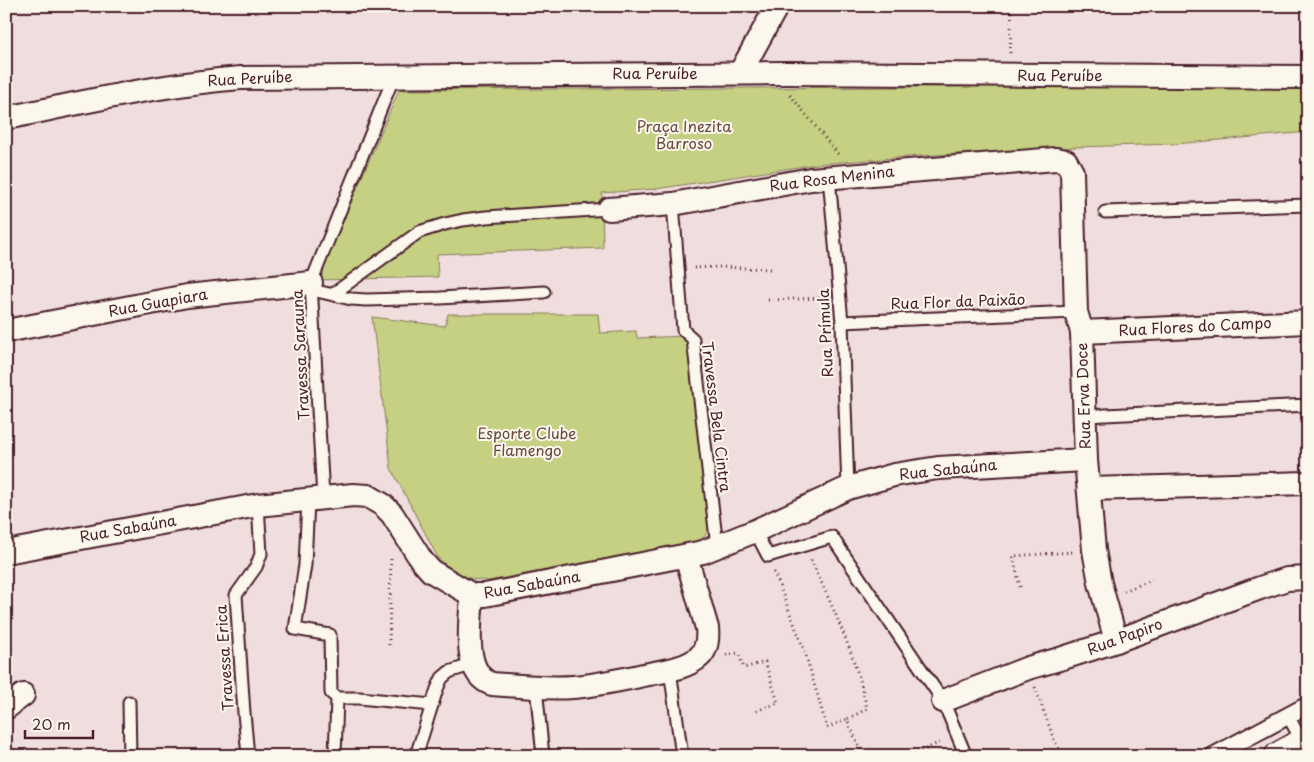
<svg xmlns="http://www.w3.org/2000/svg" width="1314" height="762" font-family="'Playpen Sans',sans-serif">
<rect width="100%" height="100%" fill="#f0dede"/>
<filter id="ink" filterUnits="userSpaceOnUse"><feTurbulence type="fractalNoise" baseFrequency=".02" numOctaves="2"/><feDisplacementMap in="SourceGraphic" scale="10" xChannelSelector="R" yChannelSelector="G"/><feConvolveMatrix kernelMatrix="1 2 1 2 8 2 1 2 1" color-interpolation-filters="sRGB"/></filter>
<g filter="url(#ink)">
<g fill="#c5d083" stroke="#887857">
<path d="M1078,86L1308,89V132L1175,144L1077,147L920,156L817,164L656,189L602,193L603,248L437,254L438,277L318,280L399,90Z"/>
<path d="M448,314H598L600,333L636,331L637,338L686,336L709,527C707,534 704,538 698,541L488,581L472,579L455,573L438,558L391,468L372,317L445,326Z"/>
</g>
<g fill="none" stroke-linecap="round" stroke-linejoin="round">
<g stroke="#4a1f2b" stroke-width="15">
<g id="service">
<path d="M829,177L842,322L848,488"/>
<path d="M673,204L683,330L693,339L717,547"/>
<path d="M1105,212L1308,205"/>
<path d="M312,290L351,299L366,300L440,298L544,292"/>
<path d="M333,294L419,232L445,224L463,220L486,217L609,209"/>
<path d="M842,322L1076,312"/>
<path d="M1085,416L1308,405"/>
<path d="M323,498L311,283L394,76"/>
<path d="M308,500L305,565L295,629L330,635L331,693L337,698L335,756"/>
<path d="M755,531L768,556L832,537L943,701L966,756"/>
<path d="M670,670L682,756"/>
<path d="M536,687L543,756"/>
<path d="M337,698H359L432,705"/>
<path d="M129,702L130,756"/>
<path d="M1288,716L1303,743"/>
<path d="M248,756L244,713L236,595L256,567L261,554L258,505"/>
<path d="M416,756L437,689L442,678L449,672L455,670L474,664"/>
</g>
</g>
<g stroke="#4a1f2b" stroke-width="20">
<path id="pedestrian" d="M1213,756L1308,705"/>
</g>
<g stroke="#4a1f2b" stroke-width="26">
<g id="minor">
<path d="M740,73L777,6"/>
<path d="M6,118C84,102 162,84 241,78L786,73L1308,77"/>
<path d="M609,209L673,204L811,179L1056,159L1066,161L1072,172L1076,312L1082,332L1086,460L1094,550L1100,583L1116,641"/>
<path d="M6,331L187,296L311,283"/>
<path d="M1082,332L1308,322"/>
<path d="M1089,489L1308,483"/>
<path d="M6,552L258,505L353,495L368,496L383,505L392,514L422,561L431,571L472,595H485L703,552L755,531L848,488L894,475L938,468L1086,460"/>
<path d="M472,595C471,620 461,674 492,684C519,686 546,689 573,687C598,685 624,679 649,674C664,671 687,668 699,657C707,650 708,638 707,628L686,556"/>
<path d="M943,701L1028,668L1063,658L1116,641L1260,588L1287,579L1308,578"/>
<path d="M6,708L23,695"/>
</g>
</g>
<g stroke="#4a1f2b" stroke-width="31">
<path id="tertiary" d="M1279,756L1308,740"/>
</g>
<g stroke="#4a1f2b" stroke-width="3" stroke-dasharray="1 4" stroke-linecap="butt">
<path d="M1010,53L1012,6"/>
<path d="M790,95L838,154"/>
<path d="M694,268L718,267L771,269"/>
<path d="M768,300L824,298"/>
<path d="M811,560C833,608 856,656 867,709L847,719"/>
<path d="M774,572L805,652L827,728L847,719L863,756"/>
<path d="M1020,587L1013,556L1073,552"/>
<path d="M1124,591L1152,580"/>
<path d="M389,645L391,556"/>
<path d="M726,655L738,653L744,668L765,662L778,703L753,712"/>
<path d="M1035,687L1055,742L1064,756"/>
<path d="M206,752L232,754"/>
<path d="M912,756L942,741"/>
</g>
<use href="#service" stroke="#fbf7ec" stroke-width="11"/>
<use href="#pedestrian" stroke="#fbf7ec" stroke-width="16"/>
<use href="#minor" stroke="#fbf7ec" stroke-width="22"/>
<use href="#tertiary" stroke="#fbf7ec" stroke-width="28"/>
</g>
</g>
<g text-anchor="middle" stroke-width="4" stroke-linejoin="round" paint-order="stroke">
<g font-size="15" fill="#4a1f2b" stroke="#fbf7ec">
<text x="655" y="79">Rua Peruíbe</text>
<text x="1060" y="81">Rua Peruíbe</text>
<text transform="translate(250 79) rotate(-3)" y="5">Rua Peruíbe</text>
<text transform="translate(832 179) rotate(-7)" y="5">Rua Rosa Menina</text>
<text transform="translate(958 302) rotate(-2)" y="5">Rua Flor da Paixão</text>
<text transform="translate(158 303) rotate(-10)" y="5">Rua Guapiara</text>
<text transform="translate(1195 327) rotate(-3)" y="5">Rua Flores do Campo</text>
<text transform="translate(826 333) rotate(-93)" y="5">Rua Prímula</text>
<text transform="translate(301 355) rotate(-93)" y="5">Travessa Sarauna</text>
<text transform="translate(1084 396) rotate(-92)" y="5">Rua Erva Doce</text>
<text transform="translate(716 417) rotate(83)" y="5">Travessa Bela Cintra</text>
<text transform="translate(948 470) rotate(-6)" y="5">Rua Sabaúna</text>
<text transform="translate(128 529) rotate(-10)" y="5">Rua Sabaúna</text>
<text transform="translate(532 585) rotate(-10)" y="5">Rua Sabaúna</text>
<text transform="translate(1125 637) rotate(-20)" y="5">Rua Papiro</text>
<text transform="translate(225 658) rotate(-94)" y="5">Travessa Erica</text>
</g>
<g font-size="15" fill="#694b41" stroke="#fbf7ec">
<text x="684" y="132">Praça Inezita<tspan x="684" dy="17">Barroso</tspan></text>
<text x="527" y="439">Esporte Clube<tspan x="527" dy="17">Flamengo</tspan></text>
</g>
</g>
<rect width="1314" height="762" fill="none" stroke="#fbf7ec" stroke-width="25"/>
<rect x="12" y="12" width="1289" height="737" fill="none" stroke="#4a1f2b" stroke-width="2" filter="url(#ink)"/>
<path d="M25 730v8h68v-8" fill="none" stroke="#4a1f2b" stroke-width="2.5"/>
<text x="32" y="730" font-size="15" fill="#4a1f2b" stroke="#fbf7ec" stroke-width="4" paint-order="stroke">20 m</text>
</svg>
